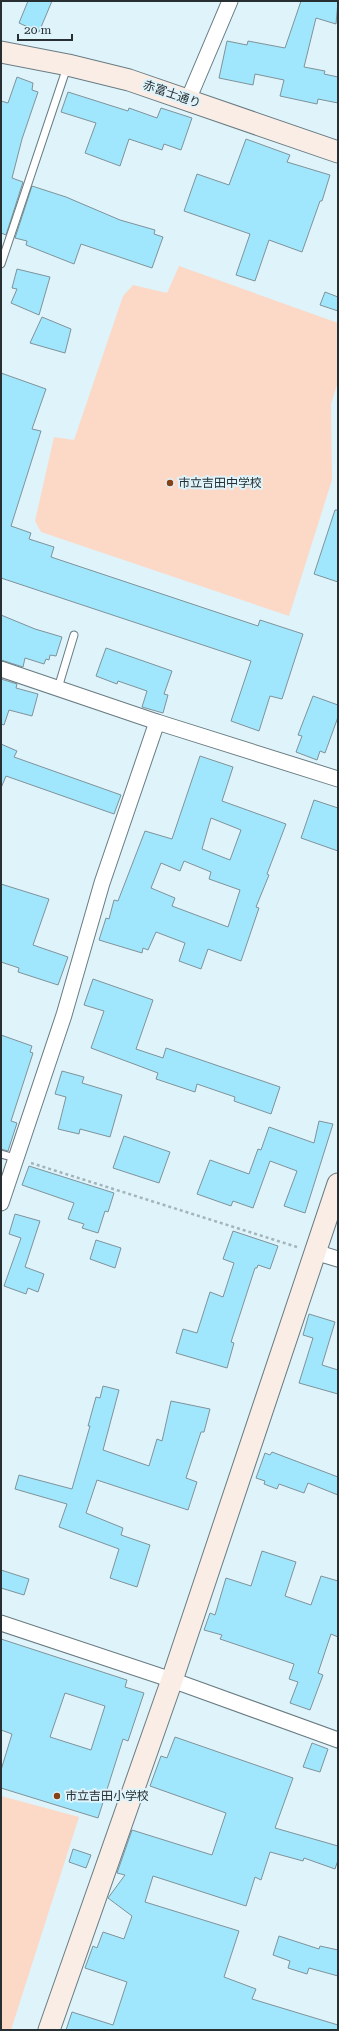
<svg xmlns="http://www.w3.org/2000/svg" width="339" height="2031" font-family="'Roboto Serif','Noto Sans JP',serif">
<rect width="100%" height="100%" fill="#def3fa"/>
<g fill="#fcd9c7">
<path d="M179,266L338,323V382L331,404L332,480L289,616L41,532L35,521L54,437L74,440L123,296L133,285L167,293Z"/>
<path d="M1,1796L79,1817L11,2030H1Z"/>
</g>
<g fill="#a0e6fc" stroke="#80939a" fill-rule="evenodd">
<path d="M28,1H52L39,32L19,23Z"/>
<path d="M301,1H338L336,24L316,18L304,67L325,71L324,74L338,77V103L318,99L317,104L280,96L284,80L255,74L253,85L219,78L227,41L247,45L248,41L285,48Z"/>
<path d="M17,77L33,83L32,90L38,92L22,139L12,178L23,182L6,235L1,233V101L8,103Z"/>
<path d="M68,92L128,111L129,108L157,118L161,108L192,118L181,150L164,144L162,150L129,139L120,166L85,153L96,123L61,112Z"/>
<path d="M246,139L290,155L287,162L330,175L322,201H320L302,252L269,240L255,281L236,275L250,234L184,211L197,174L229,185Z"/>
<path d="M32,186L66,197L120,220L155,230L154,234L163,237L152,268L81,244L74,264L26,245L27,241L15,238Z"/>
<path d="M17,269L50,277L39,315L11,303L17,289L12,288Z"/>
<path d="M325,292L338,297V311L320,305Z"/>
<path d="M42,317L71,329L65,353L30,343Z"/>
<path d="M1,373L46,389L32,429L41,431L11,526L31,533L29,539L54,547L51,557L258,626L260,620L303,634L282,699L270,696L259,731L231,721L251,661L1,578Z"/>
<path d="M335,510H338V582L314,574Z"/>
<path d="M1,615L35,629L62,637L56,656L50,655L49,660L46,659L44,664L25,658L23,667L1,660Z"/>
<path d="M106,648L172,671L164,694L168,695L163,713L142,707L147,691L118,681L117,684L96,676Z"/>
<path d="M1,679L17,684L16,688L38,694L32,716L9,710L4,725L1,724Z"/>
<path d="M313,696L338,705V717L325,753L320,751L317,760L296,752L302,736L298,735Z"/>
<path d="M1,744L17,751L14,757L121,795L114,814L6,776L1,788Z"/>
<path d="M200,756L233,767L222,801L286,824L267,874L269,875L256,907L259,908L241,961L208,949L201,969L179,961L185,943L156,932L148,950L143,948L142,953L99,940L106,918L109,919L114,900L118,901L145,831L172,839ZM211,818L241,830L230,860L202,849ZM184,861L211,872L209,879L240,890L228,927L172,906L175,898L151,888L161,863L180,871Z"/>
<path d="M314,800L338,808V851L301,838Z"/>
<path d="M1,884L49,899L33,945L68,957L58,985L18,972L19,968L1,962Z"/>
<path d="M93,979L153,1000L136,1049L163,1058L166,1048L280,1087L271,1114L234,1101L235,1097L197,1084L195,1092L156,1079L158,1073L91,1048L104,1011L84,1005Z"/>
<path d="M1,1035L32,1046L30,1052L33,1053L11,1121L17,1123L8,1151L1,1149Z"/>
<path d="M62,1071L84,1077L82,1083L122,1095L110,1137L80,1129L79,1134L58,1129L66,1097L55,1094Z"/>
<path d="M319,1121L333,1124L305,1213L284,1206L297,1171L270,1161L253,1208L233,1201L231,1206L197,1194L210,1160L249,1174L258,1149L261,1150L269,1127L314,1143Z"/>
<path d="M124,1136L170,1152L159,1183L113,1168Z"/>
<path d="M29,1166L114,1193L108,1212L105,1211L98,1233L82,1228L84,1224L68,1219L74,1203L22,1185Z"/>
<path d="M15,1214L40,1221L25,1267L44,1274L38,1292L28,1288L26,1294L4,1286L21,1238L9,1234Z"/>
<path d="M233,1231L278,1246L270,1269L258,1265L257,1268H255L231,1342L234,1343L227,1368L176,1353L183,1329L197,1333L210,1292L223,1297L234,1263L223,1259Z"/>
<path d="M96,1240L121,1248L115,1268L90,1259Z"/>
<path d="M309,1314L335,1322L322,1365L338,1370V1394L299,1383L313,1338L303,1335Z"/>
<path d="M103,1386L119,1390L103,1450L149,1466L157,1439L162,1441L171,1401L210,1409L204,1432H201L186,1478L197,1482L188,1510L97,1480L86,1513L123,1528L121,1535L150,1545L137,1587L110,1578L119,1549L59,1527L67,1504L15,1489L19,1475L72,1489L90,1426H88L96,1397L100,1398Z"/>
<path d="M272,1452L338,1477V1495L308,1483L304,1493L279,1484L277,1489L264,1484L265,1481L256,1478L265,1453L270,1455Z"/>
<path d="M262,1551L296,1562L285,1596L311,1605L321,1576L338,1581V1637L331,1634L318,1673L323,1675L310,1710L290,1703L298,1682L289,1679L294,1664L220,1639L222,1635L204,1630L210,1613L215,1615L226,1578L251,1586Z"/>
<path d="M1,1570L29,1579L24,1595L1,1588Z"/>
<path d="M1,1639L127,1680L125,1687L144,1693L128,1741L123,1739L98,1818L1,1788V1770L12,1734L1,1730ZM65,1693L105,1706L91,1750L50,1737Z"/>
<path d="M175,1737L293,1778L275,1828L338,1846V1860L335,1869L304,1858L303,1861L270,1852L261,1880L255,1877L246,1906L153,1876L145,1902L239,1931L224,1977L256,1989L252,1999L338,2025V2030H66L72,2012L113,2025L127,1982L85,1968L93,1946L97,1948L103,1932L124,1939L132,1916L108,1898L125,1875L117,1873L132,1830L212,1855L226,1813L150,1786L161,1756L167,1758Z"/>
<path d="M312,1743L328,1749L320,1772L303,1767Z"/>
<path d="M73,1849L91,1855L86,1868L69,1862Z"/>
<path d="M279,1936L319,1949L320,1946L338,1950V1976L309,1968L307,1974L288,1968L290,1961L273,1955Z"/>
</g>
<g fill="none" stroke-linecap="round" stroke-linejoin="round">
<g stroke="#697c82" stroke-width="9">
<g id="lane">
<path d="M1,264L67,67"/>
<path d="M58,688L74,635"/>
<path d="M1,1154L15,1158"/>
</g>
</g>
<g stroke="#697c82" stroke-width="17">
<g id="street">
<path d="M188,100L230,1"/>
<path d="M1,669L157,722L338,779"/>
<path d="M1,1203L64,1015L102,883L157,722"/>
<path d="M315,1252L338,1259"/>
<path d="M1,1623L172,1680L338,1740"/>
</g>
</g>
<g stroke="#697c82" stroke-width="23">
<g id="secondary">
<path d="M1,52L68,65L129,80L338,152"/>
<path d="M49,2030L172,1680L338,1184"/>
</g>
</g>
<path stroke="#a3b4ba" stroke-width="2.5" stroke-dasharray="3 3" stroke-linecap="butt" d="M31,1163L297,1247"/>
<use href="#lane" stroke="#fff" stroke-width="7"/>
<use href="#street" stroke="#fff" stroke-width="15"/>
<use href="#secondary" stroke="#faede6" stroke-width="21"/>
</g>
<g fill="#864217" stroke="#def3fa" stroke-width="1.5">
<circle cx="170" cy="483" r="4"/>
<circle cx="57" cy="1796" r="4"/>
</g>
<g text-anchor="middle" stroke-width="4" stroke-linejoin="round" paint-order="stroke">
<g font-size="12" fill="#272f32" stroke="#def3fa">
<text transform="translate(172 94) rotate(19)" y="4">赤富士通り</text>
</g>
<g font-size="12" fill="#272f32" stroke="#def3fa" text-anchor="start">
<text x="178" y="487">市立吉田中学校</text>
<text x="65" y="1800">市立吉田小学校</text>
</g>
</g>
<rect width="339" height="2031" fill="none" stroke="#272f32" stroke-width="4"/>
<path d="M18 34v6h54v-6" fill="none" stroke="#272f32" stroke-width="2"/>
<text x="24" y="34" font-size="12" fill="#272f32" stroke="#def3fa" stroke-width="3" paint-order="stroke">20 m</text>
</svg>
